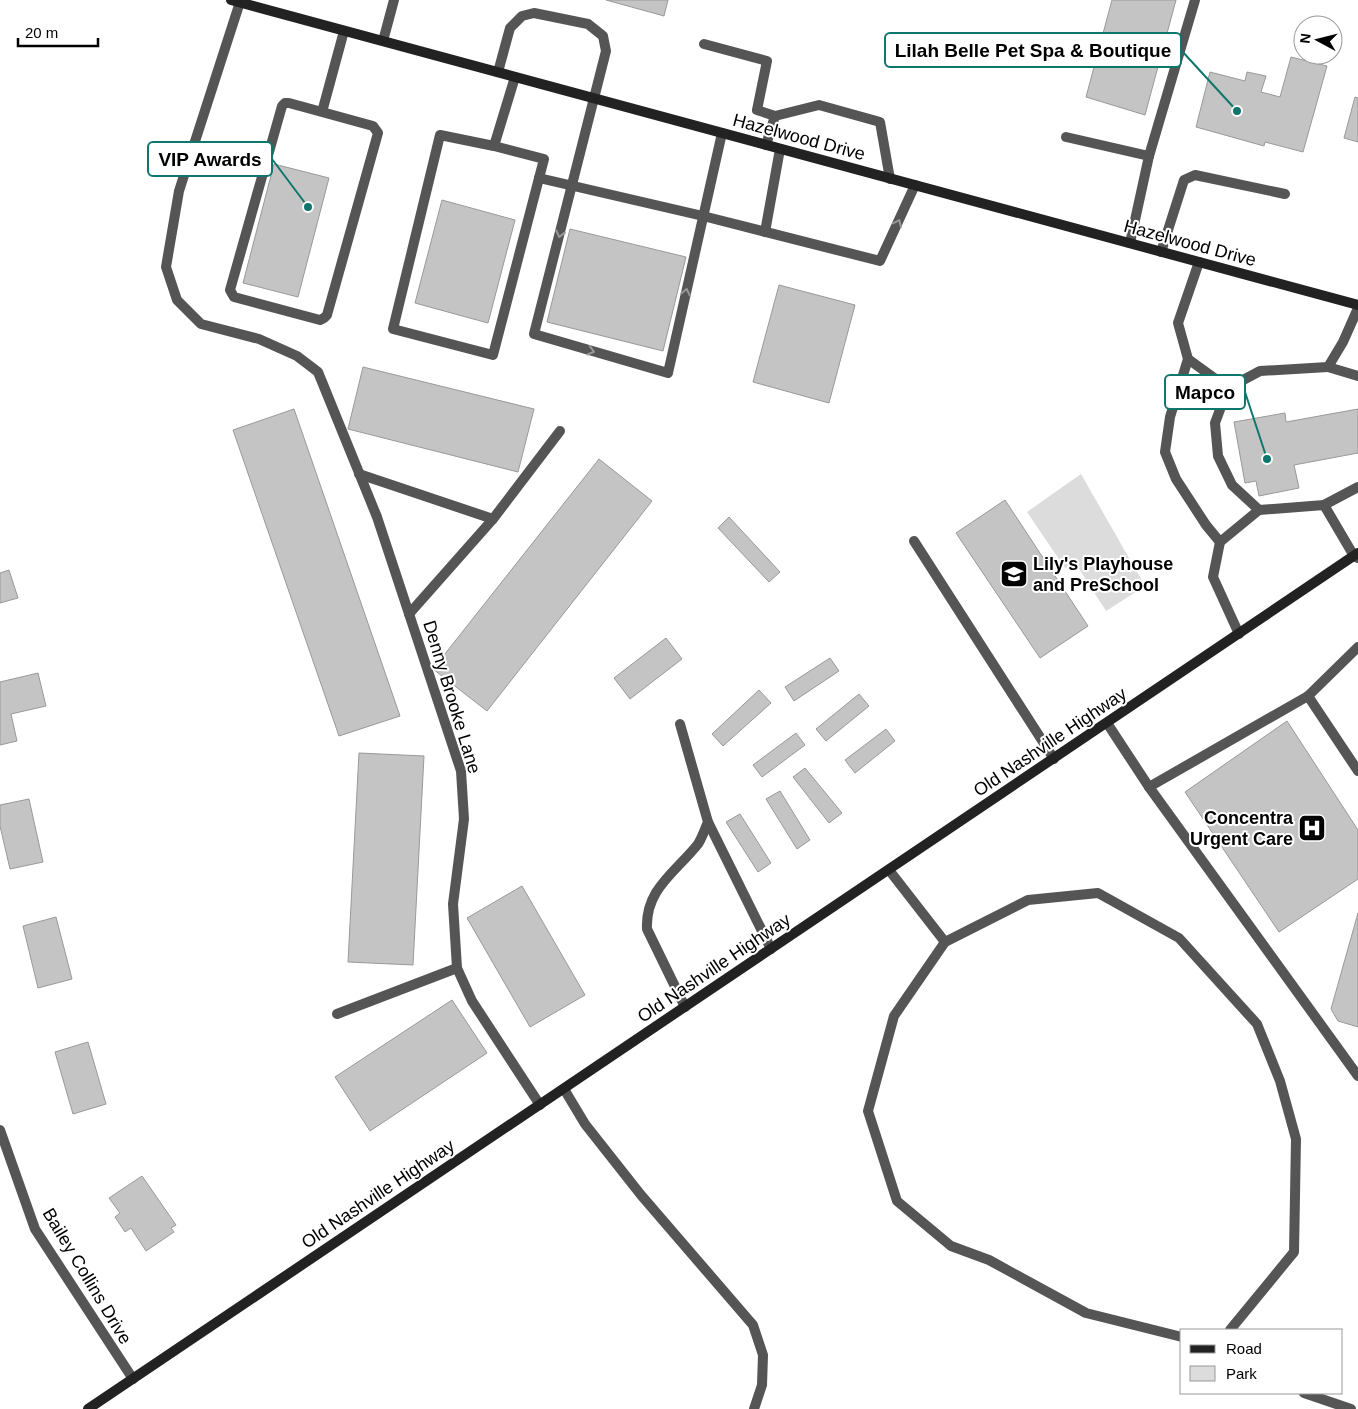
<svg xmlns="http://www.w3.org/2000/svg" width="1358" height="1409" font-family="Arial,sans-serif">
<rect width="100%" height="100%" fill="#fff"/>
<path fill="#dcdcdc" d="M1081,474L1145,586L1106,611L1076,564L1065,568L1027,512Z"/>
<g fill="#c4c4c4" stroke="#999">
<path d="M606,0H668L664,16Z"/>
<path d="M1112,0H1176L1145,115L1086,97Z"/>
<path d="M1291,57L1327,66L1303,152L1265,142L1264,146L1196,127L1210,72L1245,81L1247,72L1266,76L1261,92L1280,97Z"/>
<path d="M1355,97L1358,98V142L1344,138Z"/>
<path d="M274,164L329,178L298,297L243,283Z"/>
<path d="M442,200L515,220L488,323L415,303Z"/>
<path d="M570,229L686,257L663,351L547,322Z"/>
<path d="M779,285L855,305L829,403L753,382Z"/>
<path d="M363,367L534,409L518,472L348,429Z"/>
<path d="M294,409L400,716L339,736L233,430Z"/>
<path d="M1358,409V453L1294,465L1299,488L1259,496L1256,481L1245,483L1234,422L1285,413L1286,422Z"/>
<path d="M599,459L652,501L487,711L433,669Z"/>
<path d="M1005,500L1088,626L1040,658L956,533Z"/>
<path d="M729,517L780,572L769,582L718,528Z"/>
<path d="M9,570L18,598L0,603V573Z"/>
<path d="M666,638L682,659L630,699L614,678Z"/>
<path d="M830,658L839,671L794,701L785,687Z"/>
<path d="M38,673L46,706L11,714L17,741L0,745V682Z"/>
<path d="M759,690L771,703L723,746L712,734Z"/>
<path d="M859,694L869,706L826,741L816,729Z"/>
<path d="M1287,721L1358,830V879L1279,932L1185,792Z"/>
<path d="M886,729L895,741L855,773L845,760Z"/>
<path d="M796,733L805,745L762,777L753,765Z"/>
<path d="M359,753L424,756L413,965L348,962Z"/>
<path d="M805,768L842,813L829,823L793,777Z"/>
<path d="M780,791L810,840L797,849L766,799Z"/>
<path d="M29,799L43,862L10,869L0,826V805Z"/>
<path d="M740,814L771,863L758,872L726,822Z"/>
<path d="M522,886L585,995L530,1027L467,918Z"/>
<path d="M1358,913V1027L1338,1021L1331,1009Z"/>
<path d="M56,917L72,979L38,988L23,926Z"/>
<path d="M452,1000L487,1053L370,1131L335,1077Z"/>
<path d="M88,1042L106,1104L73,1114L55,1052Z"/>
<path d="M142,1176L176,1225L171,1228L174,1232L146,1251L131,1228L125,1232L115,1217L120,1213L109,1198Z"/>
</g>
<g fill="none" stroke-linecap="round" stroke-linejoin="round">
<g stroke="#555" stroke-width="10">
<path d="M240,2L179,191L166,267L177,300L201,324L259,339L297,356L318,372L377,517L461,771L464,819L453,904L457,968L472,1001L540,1105"/>
<path d="M383,41L394,0"/>
<path d="M704,44L767,61L757,110L775,116"/>
<path d="M498,72L510,28L522,16L534,13L588,24L603,36L606,51L534,334L668,373L722,133"/>
<path d="M322,112L289,103H285L282,106L230,290L234,297L320,320L324,318L327,315L378,133L373,126L322,112L344,31"/>
<path d="M440,135L494,146L544,159L493,355L393,329Z"/>
<path d="M1066,137L1149,156L1130,243"/>
<path d="M766,145L775,116L819,105L880,122L890,179"/>
<path d="M494,146L515,77"/>
<path d="M1149,156L1195,0"/>
<path d="M539,178L703,216L880,261L915,185"/>
<path d="M765,232L780,149"/>
<path d="M1161,252L1184,180L1195,175L1285,194"/>
<path d="M1199,262L1178,323L1188,359L1228,388"/>
<path d="M1188,359L1170,417L1165,452L1176,479L1206,525L1220,542"/>
<path d="M1328,367L1358,376"/>
<path d="M359,474L493,519"/>
<path d="M1324,505L1354,556L1358,558"/>
<path d="M1259,510L1232,485L1218,456L1215,423L1228,388L1260,371L1328,367L1343,342L1358,308"/>
<path d="M914,541L1054,759"/>
<path d="M409,614L493,519L560,431"/>
<path d="M1239,634L1213,577L1220,542L1259,510L1324,505L1358,487"/>
<path d="M1308,696L1358,647"/>
<path d="M1107,723L1149,787L1308,696L1358,771"/>
<path d="M680,724L708,822C705,829 702,838 698,844C676,872 645,889 647,929L685,1007"/>
<path d="M1149,787L1358,1076"/>
<path d="M708,822L771,949"/>
<path d="M889,870L945,942"/>
<path d="M337,1014L457,968"/>
<path d="M1182,1337L1086,1313L989,1260L951,1246L897,1201L868,1111L894,1016L945,942L1028,900L1098,893L1179,938L1257,1024L1280,1081L1296,1139L1294,1252L1230,1330"/>
<path d="M1304,1393L1351,1409"/>
</g>
<g stroke="#555" stroke-width="10">
<path d="M564,1089L585,1124L641,1195L753,1325L763,1355L762,1385L754,1409"/>
<path d="M0,1130L35,1229L133,1379"/>
</g>
<g stroke="#222" stroke-width="10">
<path d="M231,0L1358,305"/>
<path d="M88,1409L1358,553"/>
</g>
</g>
<defs><path id="oneway-chevron" d="M-2-3.5L2.5 0L-2 3.5" fill="none" stroke-width="1.6" stroke-linecap="round" stroke-linejoin="round" transform="scale(1.25)"/></defs>
<g stroke="#999">
<use href="#oneway-chevron" transform="translate(898 223) rotate(-65)"/>
<use href="#oneway-chevron" transform="translate(560 234) rotate(104)"/>
<use href="#oneway-chevron" transform="translate(686 292) rotate(-77)"/>
<use href="#oneway-chevron" transform="translate(591 351) rotate(16)"/>
</g>
<defs>
<g id="school-square" transform="scale(1.4375)"><rect x="-9" y="-9" width="18" height="18" rx="4" fill="#000" stroke="#fff"/><path d="M0-5L7-2L0 1L-7-2ZM-4 1L0 2.5L4 1V4Q0 6-4 4Z" fill="#fff"/></g>
<g id="hospital-square" transform="scale(1.4375)"><rect x="-9" y="-9" width="18" height="18" rx="4" fill="#000" stroke="#fff"/><path d="M-5-5h3v3.5h4V-5h3V5h-3V1.5h-4V5h-3Z" fill="#fff"/></g>
</defs>
<g fill-rule="evenodd">
<use href="#school-square" x="1014" y="574"/>
<use href="#hospital-square" x="1312" y="828"/>
</g>
<g text-anchor="middle" stroke-width="4" stroke-linejoin="round" paint-order="stroke">
<g font-size="18" fill="#000" stroke="#fff">
<text transform="translate(799 137) rotate(15)" y="6">Hazelwood Drive</text>
<text transform="translate(1190 243) rotate(15)" y="6">Hazelwood Drive</text>
<text transform="translate(452 697) rotate(73)" y="6">Denny Brooke Lane</text>
<text transform="translate(1050 742) rotate(-34)" y="6">Old Nashville Highway</text>
<text transform="translate(714 968) rotate(-34)" y="6">Old Nashville Highway</text>
<text transform="translate(378 1194) rotate(-34)" y="6">Old Nashville Highway</text>
<text transform="translate(87 1276) rotate(59)" y="6">Bailey Collins Drive</text>
</g>
<g font-size="18" font-weight="bold" fill="#000" stroke="#fff" text-anchor="start">
<text x="1033" y="570">Lily's Playhouse<tspan x="1033" dy="21">and PreSchool</tspan></text>
<text x="1293" y="824" text-anchor="end">Concentra<tspan x="1293" dy="21">Urgent Care</tspan></text>
</g>
</g>
<path fill="none" stroke="#0f766e" stroke-width="2" d="M1237 111L1181 50M308 207L272 159M1267 459L1245 392"/>
<g fill="#0f766e" stroke="#fff" stroke-width="2">
<circle cx="1237" cy="111" r="5"/>
<circle cx="308" cy="207" r="5"/>
<circle cx="1267" cy="459" r="5"/>
</g>
<g fill="#fff" stroke="#0f766e" stroke-width="2">
<rect x="885" y="33" width="296" height="34" rx="5"/>
<rect x="148" y="142" width="124" height="34" rx="5"/>
<rect x="1165" y="375" width="80" height="34" rx="5"/>
</g>
<g font-size="19" text-anchor="middle" font-weight="bold" fill="#000">
<text x="1033" y="57">Lilah Belle Pet Spa &amp; Boutique</text>
<text x="210" y="166">VIP Awards</text>
<text x="1205" y="399">Mapco</text>
</g>
<rect x="1180" y="1329" width="162" height="65" fill="#ffffff" stroke="#999999"/>
<rect x="1190" y="1345" width="25" height="8" fill="#222222" stroke="#999999"/>
<text x="1226" y="1354" font-size="15" fill="#000000">Road</text>
<rect x="1190" y="1366" width="25" height="15" fill="#dcdcdc" stroke="#999999"/>
<text x="1226" y="1379" font-size="15" fill="#000000">Park</text>
<g transform="translate(1318 40) rotate(277)"><circle r="24" fill="#ffffff" stroke="#999999"/>
<path d="M0-4L9 19L0 12L-9 19Z" fill="#000000"/>
<text y="-8" font-size="14" font-weight="bold" text-anchor="middle" fill="#000000">N</text>
</g>
<path d="M18 38v8h80v-8" fill="none" stroke="#000000" stroke-width="2.5"/>
<text x="25" y="38" font-size="15" fill="#000000" stroke="#ffffff" stroke-width="4" paint-order="stroke">20 m</text>
</svg>
